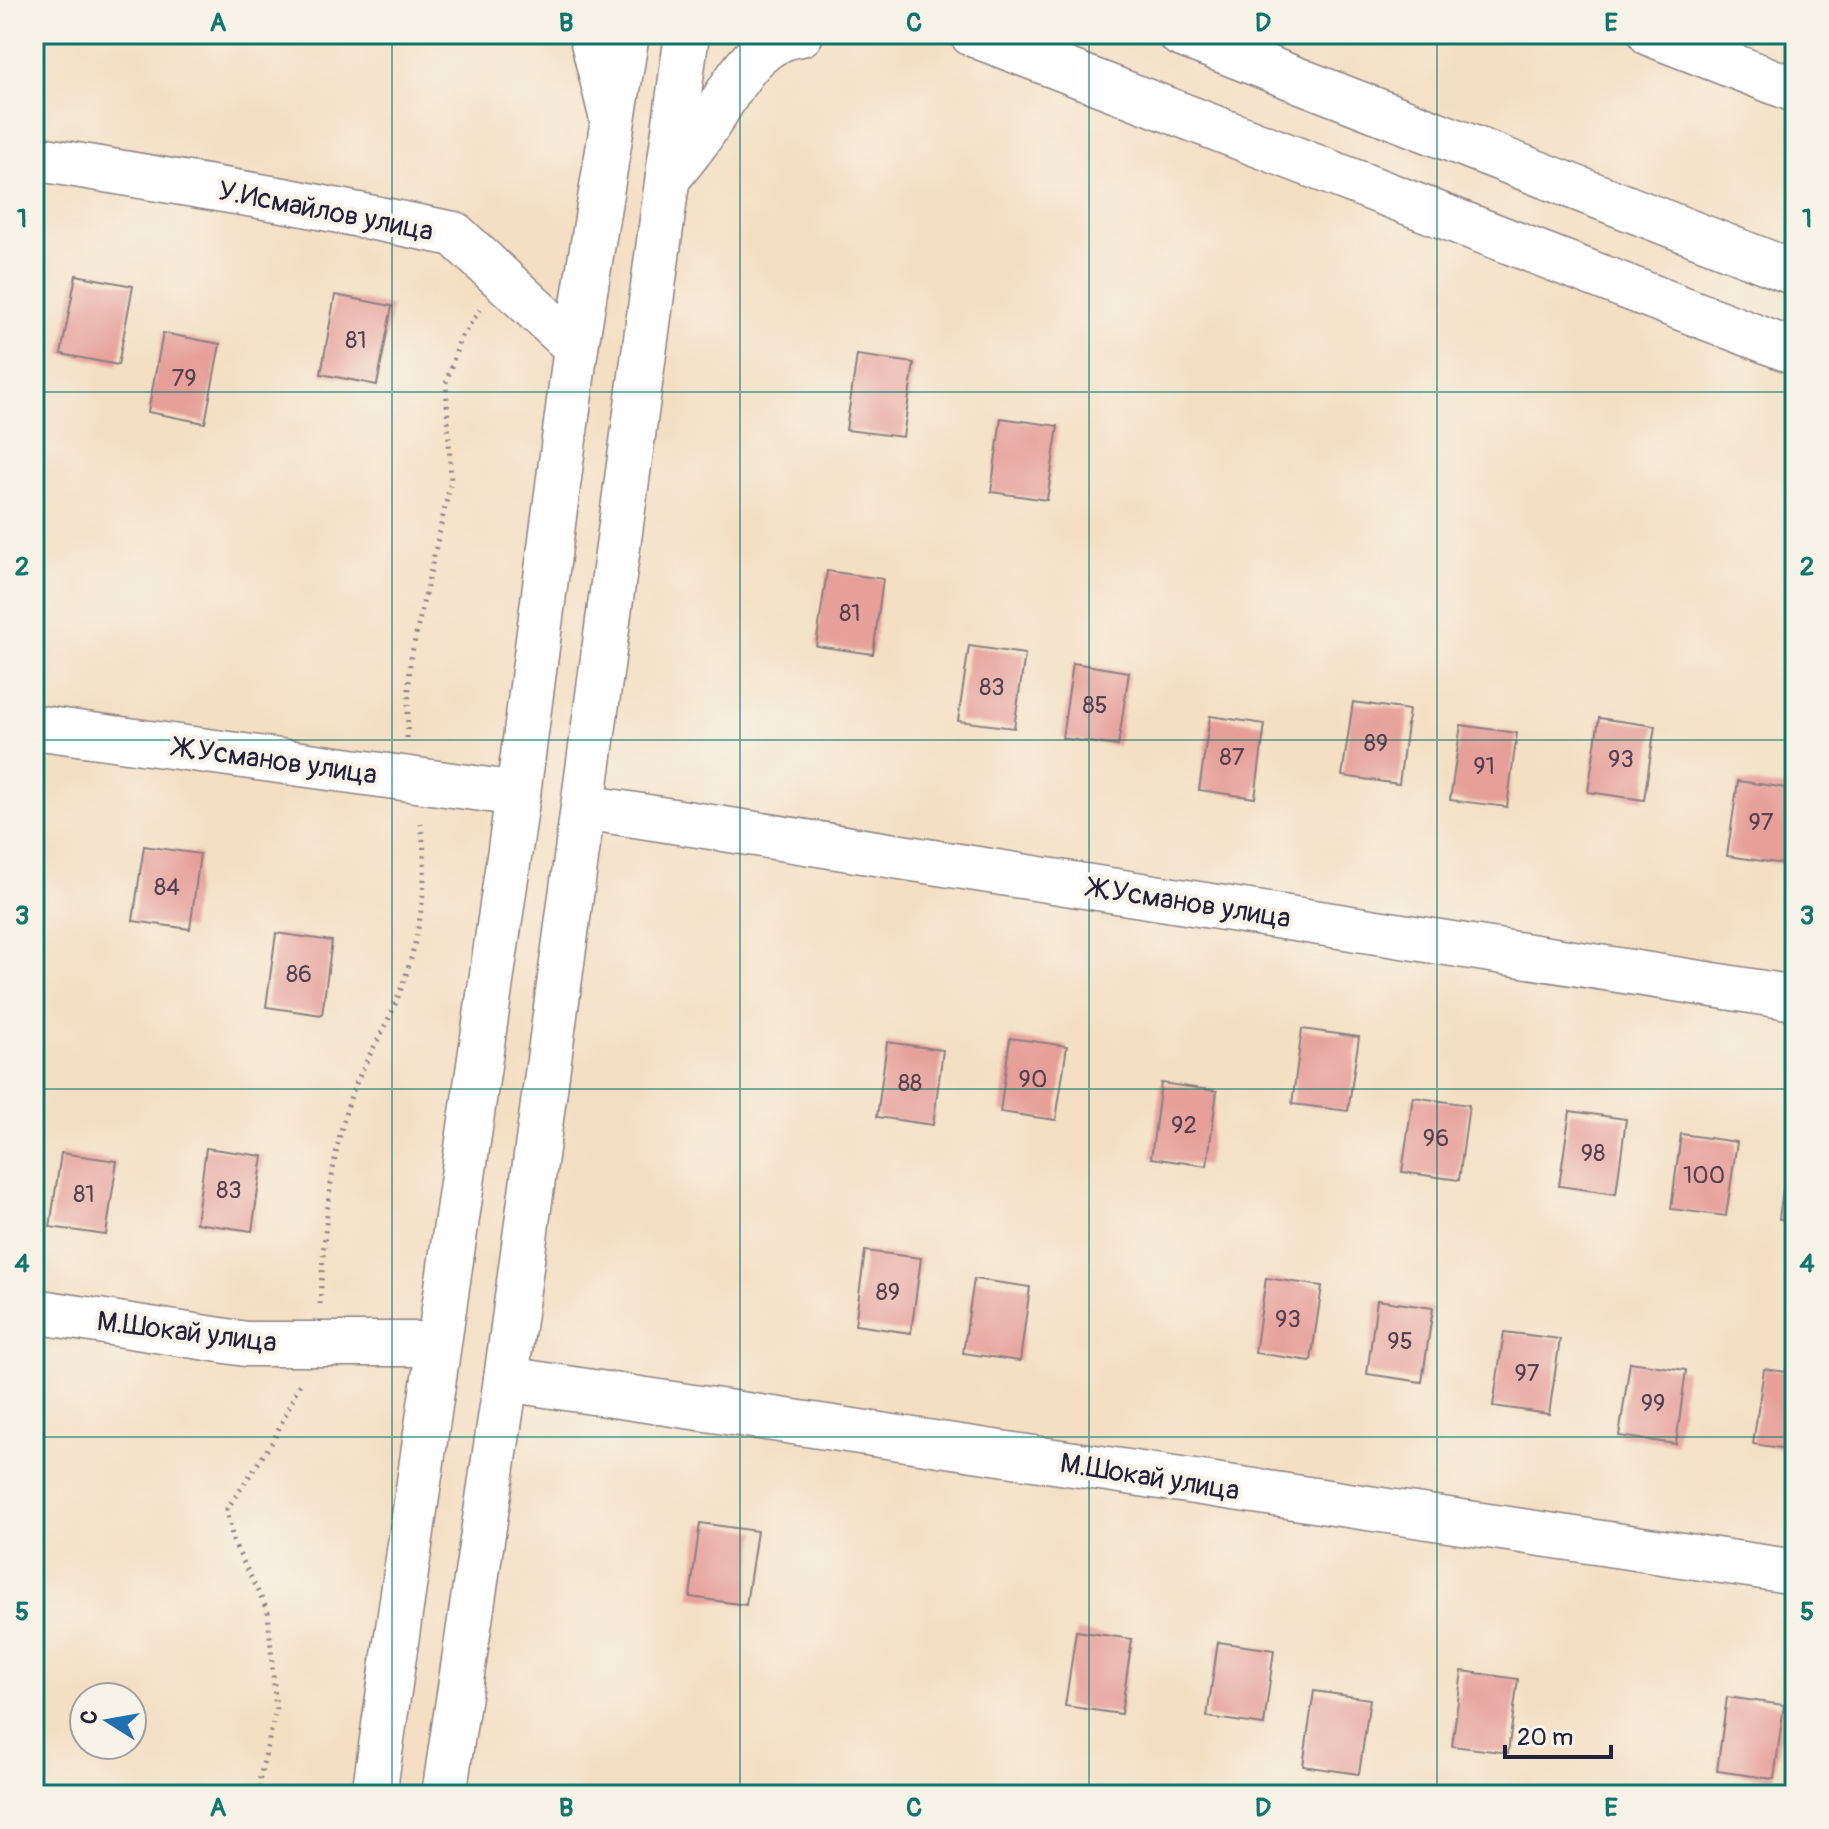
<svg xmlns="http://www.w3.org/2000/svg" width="1829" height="1829" font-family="Pangolin,sans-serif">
<rect width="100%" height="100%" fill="#f7f3e8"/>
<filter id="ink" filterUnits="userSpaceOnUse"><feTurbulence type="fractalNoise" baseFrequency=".0125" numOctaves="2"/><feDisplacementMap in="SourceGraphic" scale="16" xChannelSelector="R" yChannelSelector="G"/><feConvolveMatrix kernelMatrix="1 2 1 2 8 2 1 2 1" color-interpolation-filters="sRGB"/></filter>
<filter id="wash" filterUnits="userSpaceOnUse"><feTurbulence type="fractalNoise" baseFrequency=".006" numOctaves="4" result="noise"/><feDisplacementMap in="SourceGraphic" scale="32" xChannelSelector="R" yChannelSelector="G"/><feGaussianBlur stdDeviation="1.8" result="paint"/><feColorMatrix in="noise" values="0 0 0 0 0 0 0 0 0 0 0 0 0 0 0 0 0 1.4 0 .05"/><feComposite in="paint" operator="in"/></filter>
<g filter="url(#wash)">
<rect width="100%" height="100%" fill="#f4dfc4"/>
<g id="blocks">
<g fill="#e69f99">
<path d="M76,275L133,286L118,365L61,354Z"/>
<path d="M335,295L392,306L377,385L321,374Z"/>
<path d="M163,333L220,344L205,423L148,412Z"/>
<path d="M857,355L914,363L903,437L846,430Z"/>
<path d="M1001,418L1058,426L1047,500L991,492Z"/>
<path d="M827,571L883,579L873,654L816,646Z"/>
<path d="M969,646L1025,654L1014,728L958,721Z"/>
<path d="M1073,663L1129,672L1118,746L1062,738Z"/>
<path d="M1353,702L1409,710L1399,784L1342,776Z"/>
<path d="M1210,716L1265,724L1255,798L1199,790Z"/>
<path d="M1599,718L1655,726L1644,800L1588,792Z"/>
<path d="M1461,725L1517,733L1507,807L1450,800Z"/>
<path d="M1738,781L1794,789L1784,864L1727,856Z"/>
<path d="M144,846L200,854L190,929L133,921Z"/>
<path d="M276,933L332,941L322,1015L266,1007Z"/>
<path d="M1302,1029L1359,1037L1348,1111L1292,1104Z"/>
<path d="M1010,1038L1067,1046L1056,1120L1000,1112Z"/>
<path d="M887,1042L943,1050L933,1125L877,1117Z"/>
<path d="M1161,1083L1217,1091L1207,1166L1151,1158Z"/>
<path d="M1413,1097L1469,1105L1459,1180L1402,1172Z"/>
<path d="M1570,1111L1626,1119L1616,1194L1559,1186Z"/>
<path d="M1681,1134L1737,1142L1726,1216L1671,1209Z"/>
<path d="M1789,1145L1795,1146V1221L1779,1219Z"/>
<path d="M206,1148L263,1156L252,1231L196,1223Z"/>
<path d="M61,1153L117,1161L106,1235L50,1227Z"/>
<path d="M865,1251L921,1258L911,1333L855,1325Z"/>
<path d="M1266,1278L1322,1286L1311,1361L1255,1353Z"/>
<path d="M974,1279L1030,1287L1020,1361L963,1353Z"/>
<path d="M1377,1300L1433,1308L1422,1382L1367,1374Z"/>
<path d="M1504,1332L1560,1339L1549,1414L1493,1406Z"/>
<path d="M1630,1362L1686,1370L1676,1444L1619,1436Z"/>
<path d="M1764,1369L1795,1373V1450L1753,1444Z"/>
<path d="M700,1523L757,1531L746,1605L690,1597Z"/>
<path d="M1076,1631L1132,1639L1121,1714L1065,1706Z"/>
<path d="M1218,1642L1274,1650L1264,1725L1207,1717Z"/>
<path d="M1462,1671L1518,1679L1508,1753L1452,1746Z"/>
<path d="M1314,1691L1370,1699L1359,1774L1303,1766Z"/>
<path d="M1727,1697L1784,1705L1774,1779L1717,1771Z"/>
</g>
</g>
</g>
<g filter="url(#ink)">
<use href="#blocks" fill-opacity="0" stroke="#8b8080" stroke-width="2"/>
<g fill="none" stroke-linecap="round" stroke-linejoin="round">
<g stroke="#8b8080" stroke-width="47">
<g id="minor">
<path d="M1651,34L1795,90"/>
<path d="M34,158L289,201L454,234L576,347"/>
<path d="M34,727L518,794"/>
<path d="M584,807L1795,998"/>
<path d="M34,1311L246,1344H437"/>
<path d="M506,1379L1795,1572"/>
<path d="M374,1795L518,794L576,347L627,34"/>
<path d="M444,1795L506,1379L687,34"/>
</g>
</g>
<g stroke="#8b8080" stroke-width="47">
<g id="highway">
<path d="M591,34L612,119"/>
<path d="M972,34L1795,352"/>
<path d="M1180,34L1795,273"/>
<path d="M668,178C681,162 695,146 706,128C730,92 752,39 801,34"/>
</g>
</g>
<g stroke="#8b8080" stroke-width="5" stroke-dasharray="2 6" stroke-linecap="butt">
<path d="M407,738L410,661L451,481L446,383L460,339L480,310"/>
<path d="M320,1304C324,1238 329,1162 350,1099C360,1070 377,1043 390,1016C417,956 432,884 420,819"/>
<path d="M256,1795L276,1710L268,1612L233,1541L227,1509L273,1441L300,1383"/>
</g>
<use href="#minor" stroke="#fff" stroke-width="44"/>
<use href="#highway" stroke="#fff" stroke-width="44"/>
</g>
</g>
<path fill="none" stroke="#0f766e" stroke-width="2" stroke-opacity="0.55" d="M392,34V1795M740,34V1795M1089,34V1795M1437,34V1795M34,392H1795M34,740H1795M34,1089H1795M34,1437H1795"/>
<g text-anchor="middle" stroke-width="8" stroke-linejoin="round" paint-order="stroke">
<g font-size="24" fill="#534152">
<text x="356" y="348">81</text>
<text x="184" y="386">79</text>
<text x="850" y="621">81</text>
<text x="992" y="695">83</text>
<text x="1095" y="713">85</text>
<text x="1376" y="751">89</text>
<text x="1232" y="765">87</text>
<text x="1621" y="767">93</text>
<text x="1484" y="774">91</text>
<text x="1761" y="830">97</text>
<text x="167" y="895">84</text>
<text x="299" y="982">86</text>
<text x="1033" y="1087">90</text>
<text x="910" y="1091">88</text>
<text x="1184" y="1133">92</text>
<text x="1436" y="1146">96</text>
<text x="1593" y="1161">98</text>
<text x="1704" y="1183">100</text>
<text x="229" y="1198">83</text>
<text x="84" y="1202">81</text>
<text x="888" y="1300">89</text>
<text x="1288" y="1327">93</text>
<text x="1400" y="1349">95</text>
<text x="1527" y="1381">97</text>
<text x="1653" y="1411">99</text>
</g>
<g font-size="28" fill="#22223b" stroke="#f7f3e8">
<text transform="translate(326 210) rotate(11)" y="10">У.Исмайлов улица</text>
<text transform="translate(276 760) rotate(8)" y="10">Ж.Усманов улица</text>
<text transform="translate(1190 902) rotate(9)" y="10">Ж.Усманов улица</text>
<text transform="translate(187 1331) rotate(7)" y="10">М.Шокай улица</text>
<text transform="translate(1150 1476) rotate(9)" y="10">М.Шокай улица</text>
</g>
</g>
<rect width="1829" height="1829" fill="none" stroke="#f7f3e8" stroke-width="88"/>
<g transform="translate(108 1721) rotate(281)"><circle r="38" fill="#f7f3e8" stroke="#a29fa3" stroke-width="2"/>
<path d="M0-6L14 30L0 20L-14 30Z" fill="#1f6fb2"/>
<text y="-12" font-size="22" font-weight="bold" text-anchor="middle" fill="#22223b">С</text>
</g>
<path d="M1505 1745v12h106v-12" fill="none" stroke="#22223b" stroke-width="4"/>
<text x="1517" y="1745" font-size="24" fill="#22223b" stroke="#f7f3e8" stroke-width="6" paint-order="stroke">20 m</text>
<rect x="44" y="44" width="1741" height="1741" fill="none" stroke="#0f766e" stroke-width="3"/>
<g font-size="26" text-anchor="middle" font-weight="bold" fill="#0f766e">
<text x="218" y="31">A</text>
<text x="566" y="31">B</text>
<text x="914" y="31">C</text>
<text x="1263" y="31">D</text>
<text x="1611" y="31">E</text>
<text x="22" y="227">1</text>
<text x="1807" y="227">1</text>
<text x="22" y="575">2</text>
<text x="1807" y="575">2</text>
<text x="22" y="924">3</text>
<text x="1807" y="924">3</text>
<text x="22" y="1272">4</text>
<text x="1807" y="1272">4</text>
<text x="22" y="1620">5</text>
<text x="1807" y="1620">5</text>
<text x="218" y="1816">A</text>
<text x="566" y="1816">B</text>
<text x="914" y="1816">C</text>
<text x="1263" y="1816">D</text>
<text x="1611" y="1816">E</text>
</g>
</svg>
